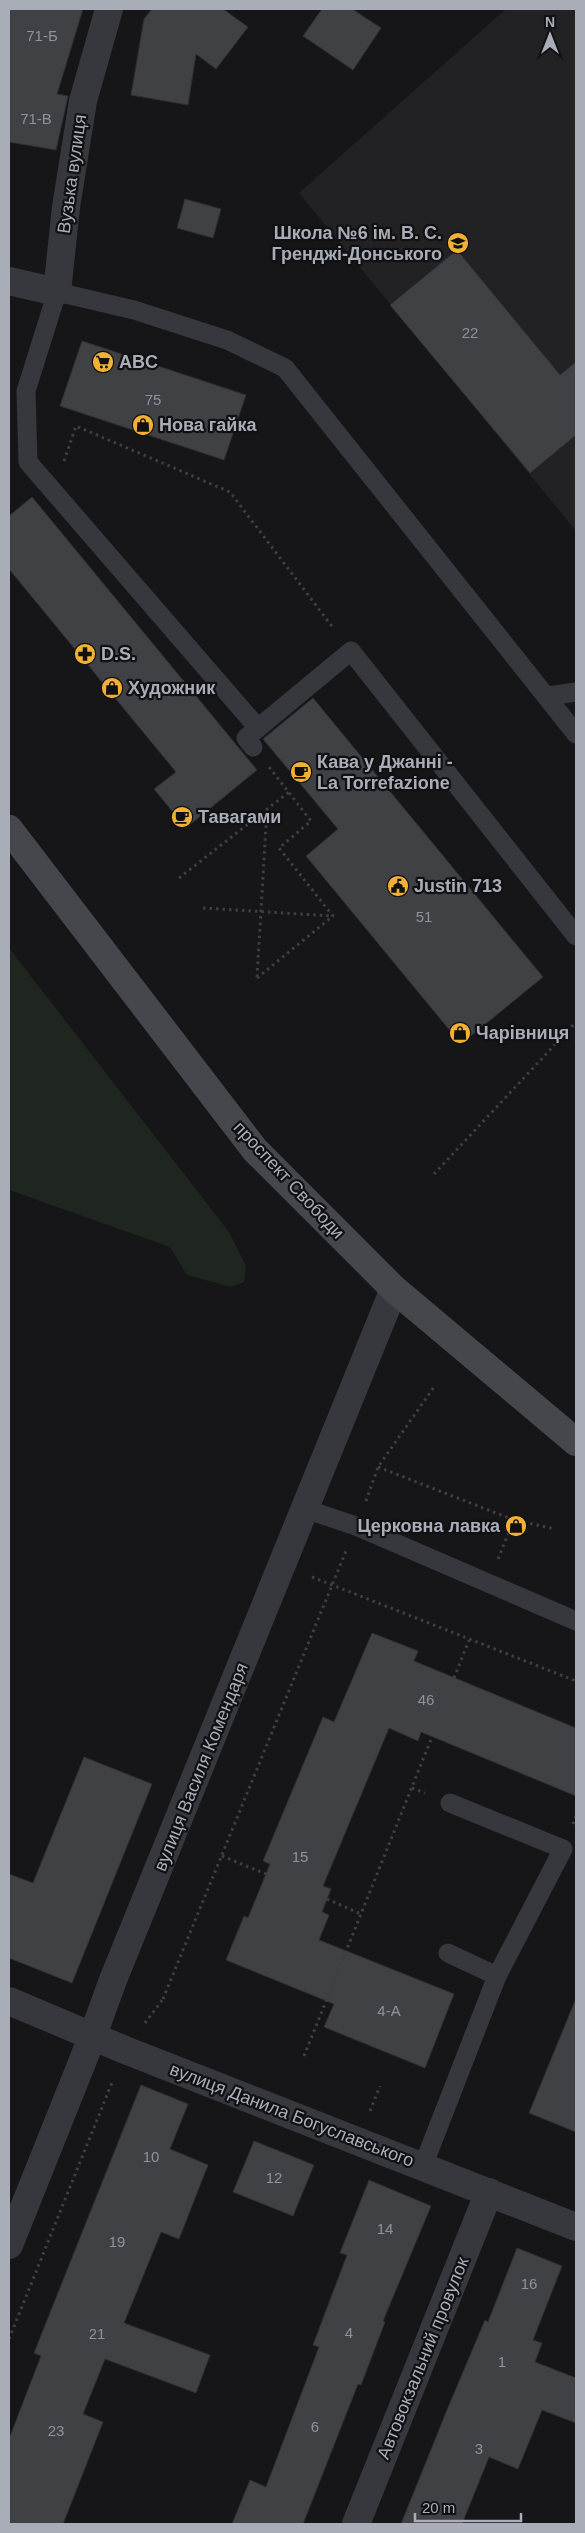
<svg xmlns="http://www.w3.org/2000/svg" width="585" height="2533" font-family="Helvetica,sans-serif">
<rect width="100%" height="100%" fill="#161618"/>
<path fill="#222225" d="M506,9H576V531L299,193Z"/>
<path fill="#1e261f" d="M9,948L229,1232L246,1266L244,1282L231,1287L187,1275L170,1247L9,1190Z"/>
<g fill="#404145" stroke="#303034">
<path d="M9,9H83L57,94L68,96L56,150L9,142Z"/>
<path d="M152,9H223L248,27L216,69L196,54L188,105L131,95L144,19Z"/>
<path d="M322,9H352L381,28L353,70L303,36Z"/>
<path d="M185,199L221,209L213,238L177,228Z"/>
<path d="M457,250L560,375L576,362V435L530,473L390,305Z"/>
<path d="M82,341L246,395L224,460L60,406Z"/>
<path d="M32,497L257,770L186,828L154,789L176,772L9,569V516Z"/>
<path d="M313,698L543,977L461,1044L306,856L338,829L263,739Z"/>
<path d="M372,1633L418,1651L414,1661L576,1728V1796L421,1732L418,1741L389,1728L323,1886L331,1889L322,1912L329,1915L319,1940L454,1994L425,2068L324,2027L334,2004L226,1960L244,1916L248,1918L270,1864L263,1861L323,1717L334,1722Z"/>
<path d="M84,1757L152,1784L72,1983L9,1958V1874L33,1883Z"/>
<path d="M575,2001H576V2132L529,2113Z"/>
<path d="M141,2085L188,2104L170,2149L208,2165L179,2239L161,2232L124,2323L210,2355L196,2393L105,2359L83,2414L103,2422L63,2524H9V2439L41,2356L34,2353Z"/>
<path d="M254,2141L314,2165L293,2216L233,2192Z"/>
<path d="M369,2180L431,2206L383,2321L385,2322L361,2385L358,2384L303,2524H232L250,2480L266,2487L319,2347L313,2345L347,2255L340,2253Z"/>
<path d="M517,2248L562,2266L533,2340L542,2343L535,2362L576,2378V2423L542,2410L518,2469L489,2457L462,2524H401L447,2410L485,2320L488,2322Z"/>
</g>
<g fill="none" stroke-linecap="round" stroke-linejoin="round">
<g stroke="#3d3f44" stroke-width="3" stroke-dasharray="2.5 4" stroke-linecap="butt">
<path d="M64,461L76,426L230,492L334,629"/>
<path d="M179,878L289,792"/>
<path d="M203,908L332,916"/>
<path d="M257,977L267,809"/>
<path d="M257,978L333,916L279,848L311,821L269,767"/>
<path d="M434,1174L576,1022"/>
<path d="M378,1467L514,1520L555,1529"/>
<path d="M366,1501L378,1467L434,1387"/>
<path d="M498,1559L514,1520"/>
<path d="M312,1577L576,1681"/>
<path d="M454,1678L469,1640"/>
<path d="M412,1788L425,1793"/>
<path d="M573,1824L576,1816"/>
<path d="M222,1856L266,1874"/>
<path d="M327,1899L361,1914"/>
<path d="M163,1999L346,1551"/>
<path d="M145,2023L163,1999"/>
<path d="M304,2056L432,1737"/>
<path d="M370,2111L380,2086"/>
<path d="M9,2339L113,2080"/>
</g>
<g stroke="#37383d" stroke-width="19">
<path d="M548,696L576,692"/>
<path d="M258,728L28,462L26,391L57,292L134,310L227,340L285,368L576,734"/>
<path d="M253,747L246,738L351,651L576,936"/>
<path d="M305,1509L356,1526L576,1621"/>
<path d="M448,1953L497,1976"/>
<path d="M423,2166L497,1976L563,1849L450,1803"/>
</g>
<g stroke="#37383d" stroke-width="28">
<path d="M9,281L57,292L66,207L83,101L109,9"/>
<path d="M9,2001L125,2050L576,2227"/>
<path d="M9,2245L93,2035L113,1980L394,1289"/>
<path d="M356,2524L489,2192"/>
</g>
<path stroke="#45474d" stroke-width="28" d="M9,829L255,1150L394,1289L576,1442"/>
</g>
<defs>
<g id="school-disc" transform="scale(1.125)"><circle r="9.5" fill="#f2b134" stroke="#111113"/><path d="M0-5L7-2L0 1L-7-2ZM-4 1L0 2.5L4 1V4Q0 6-4 4Z" fill="#111"/></g>
<g id="supermarket-disc" transform="scale(1.125)"><circle r="9.5" fill="#f2b134" stroke="#111113"/><path d="M-6-5.5h2.5l.6 2H6L4.5 2H-2.5L-4.4-4H-6ZM-1.5 3.2a1.3 1.3 0 1 0 .1 0ZM3 3.2a1.3 1.3 0 1 0 .1 0Z" fill="#111"/></g>
<g id="shop-disc" transform="scale(1.125)"><circle r="9.5" fill="#f2b134" stroke="#111113"/><path d="M-5-2.5h2.3a2.7 3.5 0 0 1 5.4 0H5L5.5 6h-11ZM-1.5-2.5h3a1.5 2.3 0 0 0-3 0Z" fill="#111"/></g>
<g id="pharmacy-disc" transform="scale(1.125)"><circle r="9.5" fill="#f2b134" stroke="#111113"/><path d="M-2-6h4v4h4v4h-4v4h-4v-4h-4v-4h4Z" fill="#111"/></g>
<g id="cafe-disc" transform="scale(1.125)"><circle r="9.5" fill="#f2b134" stroke="#111113"/><path d="M-5.5-4.5H6V0H3Q3 3.5 0 3.5H-2.5Q-5.5 3.5-5.5 0ZM3-3.2v2h1.7v-2ZM-6 4.5H4V6H-6Z" fill="#111"/></g>
<g id="civic-disc" transform="scale(1.125)"><circle r="9.5" fill="#f2b134" stroke="#111113"/><path d="M-.6-6.5H3V-4.5H.6V-3L4-1V1h2V6H-6V1h2V-1L-.6-3ZM-1.2 2.5V6h2.4V2.5Z" fill="#111"/></g>
</defs>
<g fill-rule="evenodd">
<use href="#school-disc" x="458" y="243"/>
<use href="#supermarket-disc" x="103" y="362"/>
<use href="#shop-disc" x="143" y="425"/>
<use href="#pharmacy-disc" x="85" y="654"/>
<use href="#shop-disc" x="112" y="688"/>
<use href="#cafe-disc" x="301" y="772"/>
<use href="#cafe-disc" x="182" y="817"/>
<use href="#civic-disc" x="398" y="886"/>
<use href="#shop-disc" x="460" y="1033"/>
<use href="#shop-disc" x="516" y="1526"/>
</g>
<g text-anchor="middle" stroke-width="4.5" stroke-linejoin="round" paint-order="stroke">
<g font-size="15" fill="#8e929b">
<text x="42" y="41">71-Б</text>
<text x="36" y="124">71-В</text>
<text x="470" y="338">22</text>
<text x="153" y="405">75</text>
<text x="424" y="922">51</text>
<text x="426" y="1705">46</text>
<text x="300" y="1862">15</text>
<text x="389" y="2016">4-А</text>
<text x="151" y="2162">10</text>
<text x="274" y="2183">12</text>
<text x="385" y="2234">14</text>
<text x="117" y="2247">19</text>
<text x="529" y="2289">16</text>
<text x="349" y="2338">4</text>
<text x="97" y="2339">21</text>
<text x="502" y="2367">1</text>
<text x="315" y="2432">6</text>
<text x="56" y="2436">23</text>
<text x="479" y="2454">3</text>
</g>
<g font-size="18" fill="#a8adb8" stroke="#111113">
<text transform="translate(72 174) rotate(-82)" y="6">Вузька вулиця</text>
<text transform="translate(289 1180) rotate(47)" y="6">проспект Свободи</text>
<text transform="translate(201 1767) rotate(-68)" y="6">вулиця Василя Комендаря</text>
<text transform="translate(292 2115) rotate(21)" y="6">вулиця Данила Богуславського</text>
<text transform="translate(423 2358) rotate(-68)" y="6">Автовокзальний провулок</text>
</g>
<g font-size="18" font-weight="bold" fill="#a8adb8" stroke="#111113" text-anchor="start">
<text x="442" y="239" text-anchor="end">Школа №6 ім. В. С.<tspan x="442" dy="21">Гренджі-Донського</tspan></text>
<text x="119" y="368">ABC</text>
<text x="159" y="431">Нова гайка</text>
<text x="101" y="660">D.S.</text>
<text x="128" y="694">Художник</text>
<text x="317" y="768">Кава у Джанні -<tspan x="317" dy="21">La Torrefazione</tspan></text>
<text x="198" y="823">Тавагами</text>
<text x="414" y="892">Justin 713</text>
<text x="476" y="1039">Чарівниця</text>
<text x="500" y="1532" text-anchor="end">Церковна лавка</text>
</g>
</g>
<rect width="585" height="2533" fill="none" stroke="#a8adb8" stroke-width="20"/>
<g transform="translate(550 35)" stroke="#111113" stroke-width="4" paint-order="stroke">
<path d="M0-4L9 19L0 12L-9 19Z" fill="#a8adb8"/>
<text y="-8" font-size="14" font-weight="bold" text-anchor="middle" fill="#a8adb8">N</text>
</g>
<path d="M415 2513v8h106v-8" fill="none" stroke="#a8adb8" stroke-width="2.5"/>
<text x="422" y="2513" font-size="15" fill="#a8adb8" stroke="#111113" stroke-width="4" paint-order="stroke">20 m</text>
</svg>
